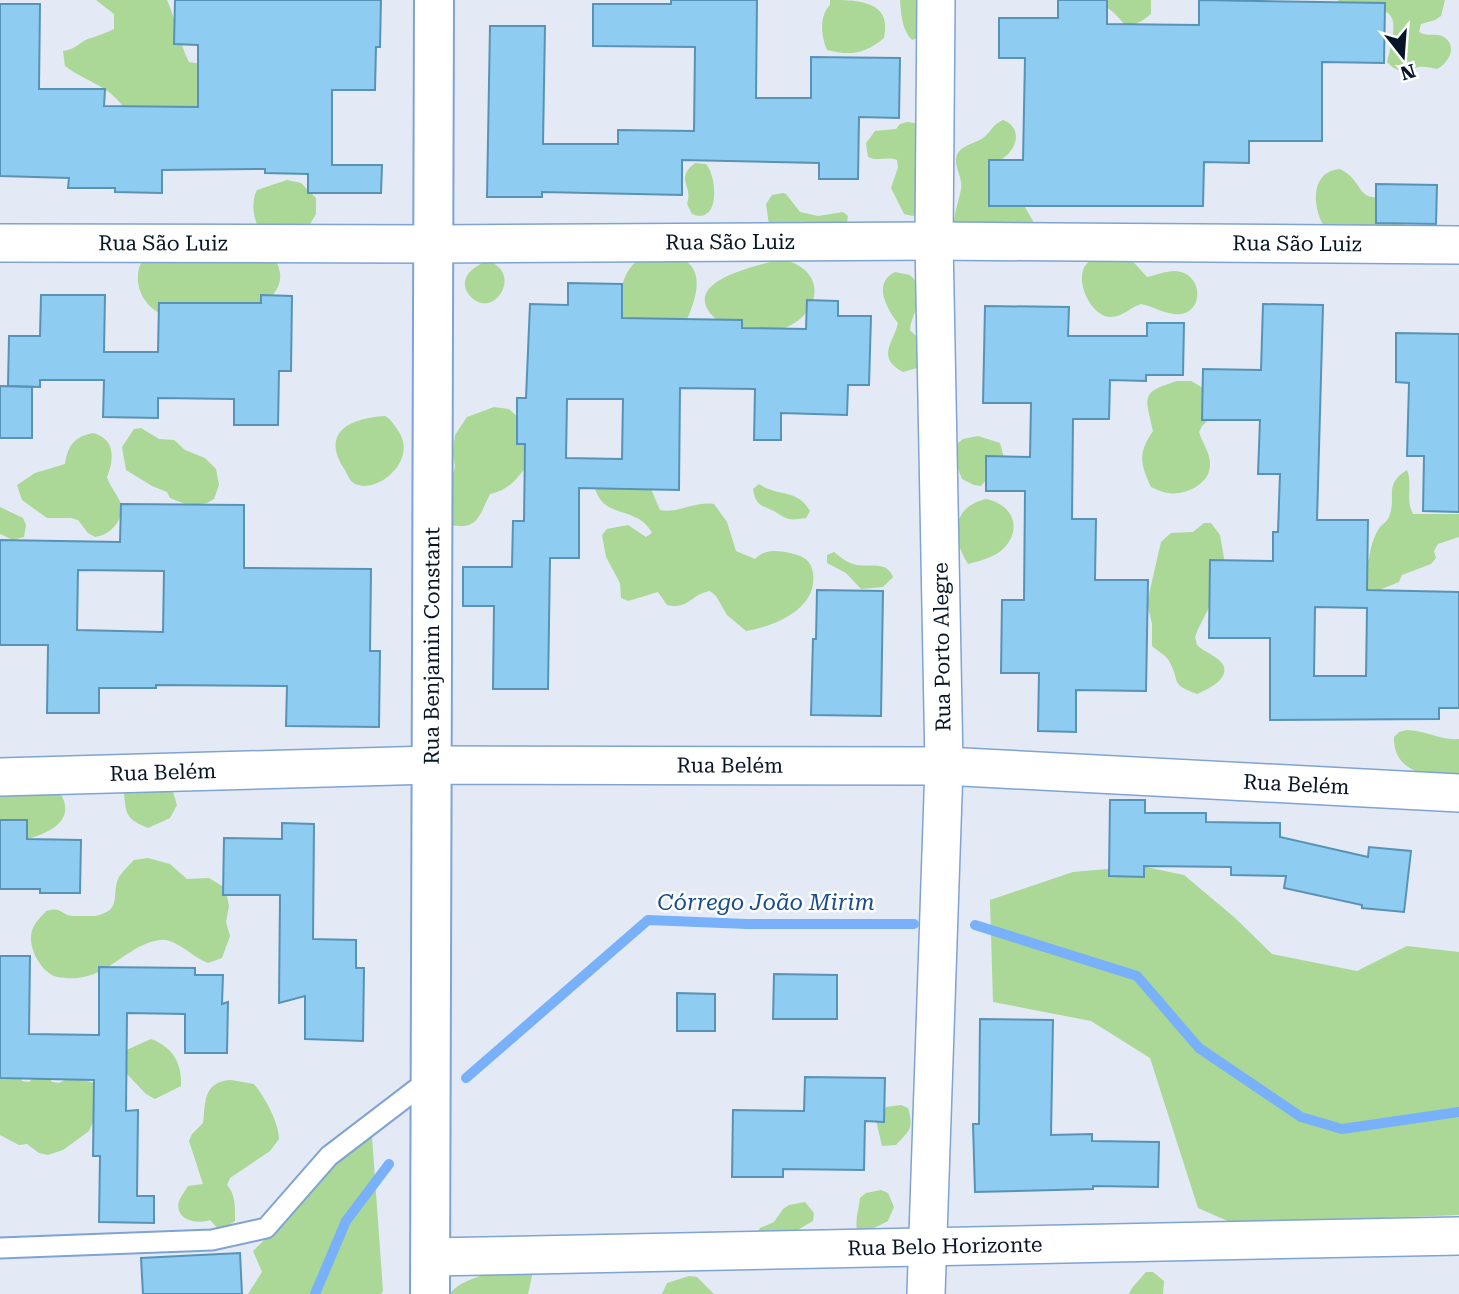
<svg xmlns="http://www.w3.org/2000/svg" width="1459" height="1294" font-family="'Roboto Serif',serif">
<rect width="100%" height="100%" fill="#e3eaf5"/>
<g fill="#abd797">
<path d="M96,0H167C176,20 179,42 189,62L218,67L206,117L127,112C109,84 89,84 65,66L63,51C80,48 79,41 91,38C99,35 106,33 114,29V14Z"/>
<path d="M830,0C856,0 893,0 884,38C865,54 850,56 827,50C821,36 819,16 830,5Z"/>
<path d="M900,0H954L927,35L912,40C902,30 901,14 900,0Z"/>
<path d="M1064,0H1151V14C1142,21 1136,26 1124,24C1105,0 1097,2 1064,0Z"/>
<path d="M1338,0H1445L1441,16L1435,20L1421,24L1419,32C1427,37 1434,33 1442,36C1459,45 1449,63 1437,69C1431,68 1425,66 1419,67C1405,71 1398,74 1387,62C1402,8 1393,7 1343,8Z"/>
<path d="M1003,120C1018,125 1020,141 1009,153C1006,157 999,160 996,164C992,171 994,179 988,186V193L993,198L1022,202L1033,221L1034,236L954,227C953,214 959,202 961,189C963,180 957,172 956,162C955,146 973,145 983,138C991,132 993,124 1003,120Z"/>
<path d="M907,122L915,123L920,127L927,210L913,216L904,214L891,188L898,167L897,160C887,156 879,162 868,157L866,143L875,131L896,129L900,124Z"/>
<path d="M695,163L706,164C717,176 721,226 692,214L687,204C694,186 674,179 695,163Z"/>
<path d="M1340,169C1366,182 1354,203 1388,196L1400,214L1404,227L1335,241C1331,235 1325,229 1322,223C1312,202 1312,171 1340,169Z"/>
<path d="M287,180L301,183L316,198V214L304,234L258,227C253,215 251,202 257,190Z"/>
<path d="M783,193L786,194L800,212L818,216L843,212L848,216L847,223C839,224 831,226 824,225C800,225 807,214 781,232L769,225L766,204L772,195Z"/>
<path d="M651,254C660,255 670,255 679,258C715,270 687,322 675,342L622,318C619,302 620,280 631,267C635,261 645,257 651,254Z"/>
<path d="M1128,256L1147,277C1156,275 1166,271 1175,271C1205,272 1205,318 1174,314C1163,313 1152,306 1141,304C1131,307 1122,317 1111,317C1089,317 1071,273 1090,261C1098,256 1117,257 1128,256Z"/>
<path d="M144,257H274C285,276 281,289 265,302L164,315C141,307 130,278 144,257Z"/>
<path d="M782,259C835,272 817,324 773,331C767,332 763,329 757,328C752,328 747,332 742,331C729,329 718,323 710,313C684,279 761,265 782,259Z"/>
<path d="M489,261C524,275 492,321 470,296C456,280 473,265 489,261Z"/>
<path d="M895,272L910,275C932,296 912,308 910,330L921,341L922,363L917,368L903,372C876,357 893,344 898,323C887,309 872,283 895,272Z"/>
<path d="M1177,381H1191L1217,396L1213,416L1202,426L1199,432C1202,442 1211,455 1210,465C1210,484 1185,496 1167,493C1162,492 1156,489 1151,487C1140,463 1138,453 1153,431C1146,396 1139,393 1177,381Z"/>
<path d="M494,407L509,409L525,424L530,460C520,476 510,490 490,494C480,513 479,531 451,525L447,497L455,467L453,452L455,435L467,417Z"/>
<path d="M385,416C392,420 394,425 399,432C419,464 370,499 351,481C348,477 346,471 343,467C321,430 353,418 385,416Z"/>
<path d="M141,428L159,439L174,440L185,450L205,458L216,469L219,485L214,499L207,503L192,506L177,501L170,498L167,492L152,486L126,470L122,447L134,429Z"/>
<path d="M93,433C116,439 114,460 107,477C110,487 118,495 121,504C125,520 109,536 95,537L88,533L78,520L71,518H47L22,500L17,485L35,473L65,464C68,445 74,437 93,433Z"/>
<path d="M978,436L1000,443L1004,458L981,486L974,485L962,479L954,458L957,444L963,439Z"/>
<path d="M1407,470C1413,484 1405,500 1413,514H1459V537L1438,544L1434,551L1436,558L1431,564L1402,575L1399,582L1379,590L1374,595L1353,584L1358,569L1369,559C1370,549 1374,535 1380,527C1384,523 1388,521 1390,514C1396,496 1384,484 1407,470Z"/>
<path d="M648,482L660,510C677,514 695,501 714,504L727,522L736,551L755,559C764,550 773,550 785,552C799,555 811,557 813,573C818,608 776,626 746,631L727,615L716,596L710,591C691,594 689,610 667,605L658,592L628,601L621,598L620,583L606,557L602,535L607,529L628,525L646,537L652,533C638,505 603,520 595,488Z"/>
<path d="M759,484C778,497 797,488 810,511L806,518C790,520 790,521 777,513C765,505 756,509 753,489Z"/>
<path d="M986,499C1012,504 1023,528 1004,548C995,557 980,561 968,564C951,538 951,507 986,499Z"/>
<path d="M0,507L23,518L26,525L24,537L13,540L0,534Z"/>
<path d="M1204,523H1211L1220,535L1225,564L1216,594L1198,629L1195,637L1197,645C1204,652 1215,655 1221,662C1234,677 1207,690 1197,694C1169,684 1181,682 1169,661C1166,655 1157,651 1152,646V624L1147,603L1161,542L1171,533L1193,532Z"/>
<path d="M834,552C839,556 846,562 853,564C867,569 886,559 893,577L883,587L861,589L846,573L827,563V555Z"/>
<path d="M1407,730C1425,730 1441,741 1459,739V781C1431,776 1393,774 1394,737L1399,732Z"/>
<path d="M170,782L177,805L170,818L148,828C126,819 126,815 124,792Z"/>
<path d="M56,787C88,828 29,840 0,845V789Z"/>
<path d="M148,858L170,864L187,879L209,878L222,886L226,892L229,906L226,922L230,936L222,958L208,963C193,958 176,938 160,940C130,944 112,972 83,977C75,979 59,979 52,975C38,967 26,943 33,928C35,922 42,916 46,911C61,906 60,914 72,916C77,916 90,916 95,916C124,910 110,895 119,877C123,871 129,865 134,860Z"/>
<path d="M1141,866L1184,875L1234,917L1272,954L1357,971L1407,946L1459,952V1215L1381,1218L1246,1229L1198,1208L1150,1058L1091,1021L993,1002L990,900L1073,872Z"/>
<path d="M151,1039C173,1047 182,1064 181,1086L155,1099L146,1094L125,1072L122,1052Z"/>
<path d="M0,1067L14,1070L22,1081L29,1082L35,1077L48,1076L52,1082L59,1083C71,1075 82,1079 94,1083L101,1122L92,1124L89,1131L63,1150L48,1155L39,1153L27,1144L19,1145L0,1135Z"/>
<path d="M231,1080L254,1084C264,1096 279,1122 279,1139L270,1151L230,1178L227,1185C236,1195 235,1208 235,1221L220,1231L210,1220C197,1225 174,1220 179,1201C181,1196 185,1191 188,1186L203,1184L189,1141L192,1134L203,1123C206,1103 202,1082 231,1080Z"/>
<path d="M901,1105L908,1108C914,1129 910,1130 896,1145L882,1146L876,1120L886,1107Z"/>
<path d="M372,1137L383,1291L381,1294H248L262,1272L253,1251L280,1225L323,1172Z"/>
<path d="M881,1190L888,1193L894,1207L888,1221L862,1234L857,1230C855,1219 859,1209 860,1198L866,1193Z"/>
<path d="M805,1202L814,1213L813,1221L794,1232L756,1234L760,1228L774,1222L783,1209L789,1205Z"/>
<path d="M494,1268L533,1271L528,1294H450C462,1278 479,1280 494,1268Z"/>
<path d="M1146,1272H1153L1164,1281L1163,1294H1129L1132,1288Z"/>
<path d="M689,1276L697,1277L714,1294H662L667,1283Z"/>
</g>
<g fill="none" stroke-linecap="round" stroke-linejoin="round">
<g stroke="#79b0fa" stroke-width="10">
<path d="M975,925L1137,976L1199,1048L1301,1117L1342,1129L1459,1112"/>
<path d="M466,1078L648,920L747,924H914"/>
<path d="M315,1294L346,1221L389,1164"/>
</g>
</g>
<g fill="#8fccf1" stroke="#5893b6" stroke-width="2" fill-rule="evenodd">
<path d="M175,0H381L380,47H376L375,90H332V165H382L381,193H308V174L265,173V169L162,170V193L115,192V188H68L69,178L0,176V4H40L39,89H105L104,106L198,107V45L174,44Z"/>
<path d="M671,0H757L756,98H811V57L900,58L899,118L859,117L858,179H819V163L682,160V195L542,192V197H487L490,26H545L543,144H618V130L694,131L695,47L593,46V4H671Z"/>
<path d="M1058,0H1107V24L1199,25V0L1385,3L1384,63L1322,62V141H1249V163L1204,162L1203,206H989V160H1023L1025,58H999V18H1058Z"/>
<path d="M1376,184L1437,185L1436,224L1376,223Z"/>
<path d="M568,283L622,284V318L742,320V328L806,329L807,300L838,301V316H871L869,385H848L847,415L781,413V440H754L755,389L680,388L679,490L579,488V558H550L548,689H493L494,606H463V567H512L513,521H524L525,444H517V398H526L530,304L568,305ZM567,399H623L622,459L566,458Z"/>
<path d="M41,295H105L104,352H158L159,303H261V295L292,296L291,371H279L278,425H234V399L158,398V418L103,417L104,380H40V387L8,386L9,336H40Z"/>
<path d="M1263,304L1323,305L1317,520H1368L1367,590L1459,592V708H1439V719L1270,720V638H1209L1210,560L1273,561V532H1278L1280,474H1258L1260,420H1202L1203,369L1261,370ZM1315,607L1367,608L1366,676H1314Z"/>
<path d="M985,306L1069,307L1068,336H1147V323H1184L1183,375H1146V381L1110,380L1109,419H1073L1072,519H1096L1095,580H1148L1146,691L1076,690V732L1038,731L1039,673H1001L1002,600H1024L1025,491H986V456L1030,457L1031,403H983Z"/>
<path d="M1396,333L1459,334V512L1423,511L1424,456H1407L1409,383L1396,382Z"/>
<path d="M0,386L32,387V438H0Z"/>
<path d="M121,504L244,505V568L371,569L370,651H380L379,727L286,726L287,686L156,685V688H99V713H47L48,645H0V540L120,542ZM78,570L164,571L163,632L77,630Z"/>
<path d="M817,590L883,591L881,716L811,715L813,639H816Z"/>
<path d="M1110,800H1145V813H1206V822L1280,823V837L1368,857L1369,847L1411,851L1404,912L1362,908V905L1284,888L1286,876L1231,875V867L1144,866V877L1109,876Z"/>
<path d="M0,820H27V839L81,840L80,893H40V889H0Z"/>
<path d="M282,823L314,824L313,939L356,940V968H364L363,1041L305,1039V996L279,1003L280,895H223L224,838L282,839Z"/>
<path d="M0,956H30L29,1034L99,1035V967L195,968V975H223L222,1004L228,1002L227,1053H185V1014L127,1013L126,1111L138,1110L137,1196H154V1223L99,1222L100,1156H93L94,1080L0,1078Z"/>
<path d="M774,974L837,975V1019H773Z"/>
<path d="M677,993L715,994V1031H677Z"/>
<path d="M980,1019L1053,1020L1051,1135L1092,1134V1141L1159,1142L1158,1187L1093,1186V1189L975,1192L973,1124H979Z"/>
<path d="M805,1077L885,1078L884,1122L865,1121L864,1170L783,1169V1177H732L733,1110L804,1111Z"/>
<path d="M240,1253L242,1294H143L141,1258Z"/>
</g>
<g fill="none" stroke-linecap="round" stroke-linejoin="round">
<g stroke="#7fa3d3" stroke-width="23">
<path id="service" d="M0,1248L212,1240L266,1228L329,1156L431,1078"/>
</g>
<g stroke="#7fa3d3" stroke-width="40">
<g id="minor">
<path id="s1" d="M0,243L433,244L934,241L1459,245"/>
<path id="s2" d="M0,777L431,765L944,766L1459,793"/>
<path id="s3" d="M431,1257L1459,1236"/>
<path d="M926,1294L944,766L934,241L936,0"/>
</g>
</g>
<g stroke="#7fa3d3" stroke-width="42">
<g id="tertiary">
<path id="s4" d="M430,1294L434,0"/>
</g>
</g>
<use href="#service" stroke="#fff" stroke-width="19"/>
<use href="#minor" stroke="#fff" stroke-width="37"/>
<use href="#tertiary" stroke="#fff" stroke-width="38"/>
</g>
<g text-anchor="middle" stroke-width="5" stroke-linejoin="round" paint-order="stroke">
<g font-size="21" fill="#081526" stroke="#fff">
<text dy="7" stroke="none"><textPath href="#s1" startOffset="730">Rua São Luiz</textPath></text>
<text dy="7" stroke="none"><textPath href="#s1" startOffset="163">Rua São Luiz</textPath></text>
<text dy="7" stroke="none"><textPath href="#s1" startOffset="1297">Rua São Luiz</textPath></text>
<text dy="7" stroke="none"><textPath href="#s4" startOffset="648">Rua Benjamin Constant</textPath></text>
<text transform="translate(942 647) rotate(-91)" y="7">Rua Porto Alegre</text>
<text dy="7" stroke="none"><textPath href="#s2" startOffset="730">Rua Belém</textPath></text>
<text dy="7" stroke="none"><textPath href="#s2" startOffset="163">Rua Belém</textPath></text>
<text dy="7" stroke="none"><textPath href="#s2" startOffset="1297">Rua Belém</textPath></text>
<text dy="7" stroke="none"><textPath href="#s3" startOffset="514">Rua Belo Horizonte</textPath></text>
</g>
<g font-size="23" font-style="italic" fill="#184d8f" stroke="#fff">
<text x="766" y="910">Córrego João Mirim</text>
</g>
</g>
<g transform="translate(1403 56) rotate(163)" stroke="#ffffff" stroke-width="5" paint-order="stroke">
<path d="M0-5L12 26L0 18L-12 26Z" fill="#081526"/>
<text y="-10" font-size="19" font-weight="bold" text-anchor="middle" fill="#081526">N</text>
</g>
</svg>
